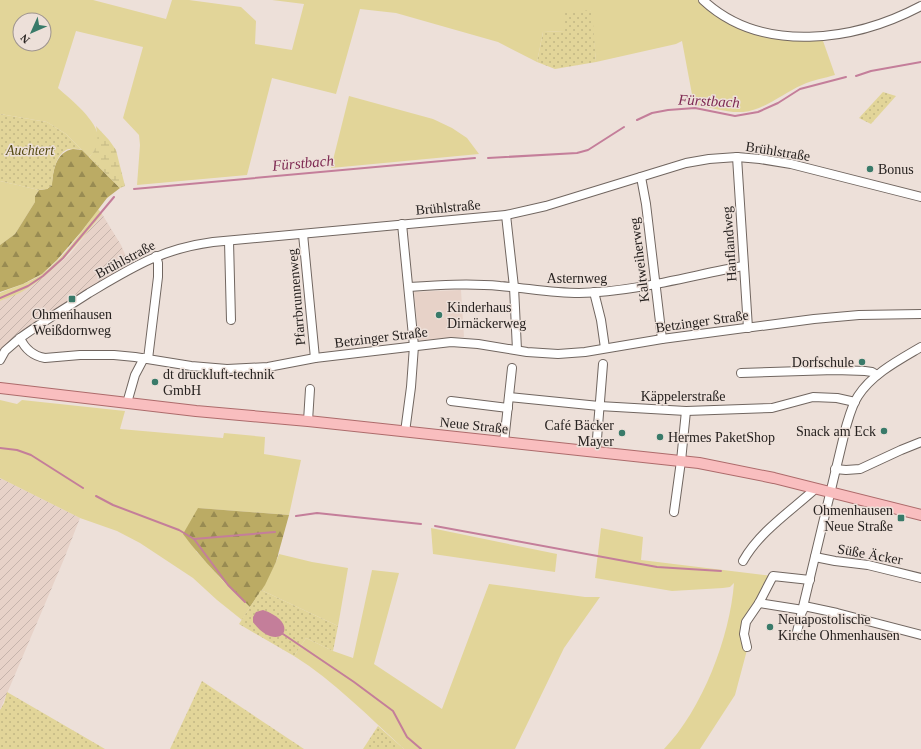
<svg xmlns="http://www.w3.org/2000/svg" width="921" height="749" font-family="'Times New Roman',serif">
<defs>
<pattern id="industrial-furrows" width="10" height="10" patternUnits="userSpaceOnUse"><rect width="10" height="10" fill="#e7d2c8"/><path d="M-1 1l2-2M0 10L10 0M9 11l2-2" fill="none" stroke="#c6b4ac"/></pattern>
<pattern id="forest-firs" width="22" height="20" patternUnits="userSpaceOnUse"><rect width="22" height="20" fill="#bbab64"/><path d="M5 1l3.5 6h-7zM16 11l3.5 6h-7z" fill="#988b52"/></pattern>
<pattern id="wetland-marsh" width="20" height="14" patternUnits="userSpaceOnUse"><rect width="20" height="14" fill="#e2d599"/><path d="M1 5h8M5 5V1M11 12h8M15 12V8" fill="none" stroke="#c2b784"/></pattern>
<pattern id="park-dots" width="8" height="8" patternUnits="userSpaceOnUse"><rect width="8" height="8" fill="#e2d599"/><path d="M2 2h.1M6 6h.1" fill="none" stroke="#c2b784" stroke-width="1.8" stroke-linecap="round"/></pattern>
</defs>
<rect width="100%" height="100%" fill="#ede0d9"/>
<path fill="#e7d2c8" d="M461,290L464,337L419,340L414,292Z"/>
<g fill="url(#industrial-furrows)">
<path d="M102,214L121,245L131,268L81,298L0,357V301L27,289L49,272L70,254Z"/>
<path d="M0,478L80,518L64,559L0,710Z"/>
</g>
<g fill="#e2d599" fill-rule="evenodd">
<path d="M0,0H93L166,19L172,0H189L241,7L256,21L255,44L292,50L304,4L272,0H699C720,22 748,35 778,38C793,40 808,38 822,38L835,75C825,78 812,80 802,85C783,93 765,110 743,112C726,113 711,107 694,105L682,41L676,44L596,62L591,10L565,31L543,32L537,62L498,42L396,13L360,9L336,94L272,78L247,175L137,185L140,145L139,135L123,118L143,47L76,31L58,88C71,100 103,124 98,144C96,149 92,154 89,157L66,134L47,122L0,114ZM20,20H44V44H20Z"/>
<path d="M349,96L433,119L452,128L467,138L479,154L331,168Z"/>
<path d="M0,181L39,190L35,196V202L15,234L0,245Z"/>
<path d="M98,209L102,214C80,241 58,269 28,288C20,294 9,297 0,301V293C14,287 29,283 42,274C65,257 82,231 98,209Z"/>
<path d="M0,400L17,404L22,400L125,411L120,429L223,438L224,433L265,437L264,454L301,460L289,515L198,508L196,551L222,580L250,607L242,620L217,600L193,578L140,543L117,531L80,518L0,478Z"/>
<path d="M431,528L557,554L555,572L433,554Z"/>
<path d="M601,528L643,537L641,560L773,576L746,622L747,650L735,695L700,749H664C702,710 730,637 734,583L730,587L723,588L672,591L595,578Z"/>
<path d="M279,554L312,562L348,568L338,626L261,590L276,562Z"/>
<path d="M372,570L399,573L374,664L442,709L489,584L585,597H600L564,648L515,749H404C369,717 334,681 294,656L306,638L333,651L353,658Z"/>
</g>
<g fill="url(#forest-firs)">
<path d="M73,149L82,150L120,188L107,198L81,232L57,260L42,274L23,284L0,292V245L15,234L35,202V196L39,190L47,189L52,185C53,170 56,152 73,149Z"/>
<path d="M198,508L289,515L276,562L265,585L250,607C226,584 203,561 183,534Z"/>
</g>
<path fill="url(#wetland-marsh)" d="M96,126L109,140L116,150L125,186L120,188L89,157C99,147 98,139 96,126Z"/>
<g fill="url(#park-dots)">
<path d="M592,10L596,62L555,69L537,62L543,32L565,31V12Z"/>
<path d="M883,92L896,96L871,124L859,118Z"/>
<path d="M0,114L47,122L66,134L82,150C77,149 71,148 66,150C55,156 53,174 52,185L47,189L39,190L0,181Z"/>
<path d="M261,590L338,626L333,651L306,638L294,656L239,624Z"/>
<path d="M202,681L304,749H170Z"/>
<path d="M7,692L105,749H0V710L4,703Z"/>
<path d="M378,726L404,749H363Z"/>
</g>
<path fill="#c47e9a" d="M263,610C304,624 278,656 253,622V617L256,612Z"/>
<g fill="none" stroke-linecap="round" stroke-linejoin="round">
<g stroke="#c47e9a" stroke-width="2">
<path d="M856,76L871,71L921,62"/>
<path d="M637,120L652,113L668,110L695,108L735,116L758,112L778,103L800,89L846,77"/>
<path d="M488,158L577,153L588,150L624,127"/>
<path d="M134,189L475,158"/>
<path d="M0,298L28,286L43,276L63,258L114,197"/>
<path d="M0,448L17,450L31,455L83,488"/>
<path d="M96,496L113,505L179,530L194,539L228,585L245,602"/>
<path d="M296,516L317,513L421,524"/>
<path d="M435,526L657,567L721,571"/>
<path d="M194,539L275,532"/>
<path d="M283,634L354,682L393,711L407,737L421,749"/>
</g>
<g stroke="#716660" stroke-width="10">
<g id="minor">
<path d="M703,0C762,55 855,41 921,6"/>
<path d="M737,157L748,328"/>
<path d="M641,177L646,204L662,339"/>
<path d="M506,215L514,287L517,350"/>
<path d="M402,224L414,346L411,387L405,432"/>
<path d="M303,234L315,358"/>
<path d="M229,241L231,320"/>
<path d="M409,287C439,285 470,283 500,286C526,288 552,293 579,293C635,292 689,276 743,266"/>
<path d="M594,292L601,320L605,348"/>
<path d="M20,338C25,349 33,356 45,358L80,355H114L135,357L191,366L227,369L268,367L315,358L451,342L478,344L527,352L558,354L585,352L662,339L814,319L859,315L921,314"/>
<path d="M148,359L158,277V263L156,256"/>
<path d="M0,360L5,351L20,338C42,322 66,308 89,293C133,267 161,249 213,242L506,215L546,206L686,163L709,159L737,157L760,159L791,164L921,197"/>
<path d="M741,373L835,370L865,371L872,372L877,375"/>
<path d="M509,397L599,406L686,411L772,408L813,397L837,398L855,402"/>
<path d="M451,401L508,408"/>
<path d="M127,403L135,375L144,358"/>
<path d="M308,421L310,389"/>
<path d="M504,442L512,368"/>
<path d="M596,451L603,364"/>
<path d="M835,469L846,470L860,469L901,450L921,442"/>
<path d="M674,512L681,461L686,411"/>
<path d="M815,557L835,561L868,565L921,578"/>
<path d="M743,561C760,531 791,511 815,489"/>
<path d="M759,603L803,610"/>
<path d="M804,606L837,613L921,635"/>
<path d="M796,636L846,427C849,417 852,405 858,396C872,374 899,360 921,347"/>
<path d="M747,647L744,634L746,622L759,603L773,576L810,580"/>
</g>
</g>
<g stroke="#ad6b6b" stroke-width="12">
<path id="major" d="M0,388L196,411L308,421L699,463L774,478L921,515"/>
</g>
<use href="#minor" stroke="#fff" stroke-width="8"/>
<use href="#major" stroke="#f9bebf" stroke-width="10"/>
</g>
<g fill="#397a69" stroke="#ede0d9" stroke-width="1.5">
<circle cx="870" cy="169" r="4"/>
<rect x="68" y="295" width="8" height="8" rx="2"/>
<circle cx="439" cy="315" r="4"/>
<circle cx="862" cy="362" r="4"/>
<circle cx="155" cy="382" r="4"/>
<circle cx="884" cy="431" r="4"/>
<circle cx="622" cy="433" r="4"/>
<circle cx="660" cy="437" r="4"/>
<rect x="897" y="514" width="8" height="8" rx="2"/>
<circle cx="770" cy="627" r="4"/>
</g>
<g text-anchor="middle" stroke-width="3" stroke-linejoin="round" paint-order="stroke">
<g font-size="14" font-style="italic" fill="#574c14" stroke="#ede0d9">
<text x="30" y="155">Auchtert</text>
</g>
<g font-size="14" fill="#272220" stroke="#ede0d9">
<text transform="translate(778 151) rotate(9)" y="5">Brühlstraße</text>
<text transform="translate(448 207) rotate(-5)" y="5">Brühlstraße</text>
<text transform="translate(729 244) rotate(-94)" y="5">Hanflandweg</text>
<text transform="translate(125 259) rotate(-28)" y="5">Brühlstraße</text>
<text transform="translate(639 260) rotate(-97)" y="5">Kaltweiherweg</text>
<text x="577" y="283">Asternweg</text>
<text transform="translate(296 297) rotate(-95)" y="5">Pfarrbrunnenweg</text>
<text transform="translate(702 321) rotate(-8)" y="5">Betzinger Straße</text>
<text transform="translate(381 337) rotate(-7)" y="5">Betzinger Straße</text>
<text x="683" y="401">Käppelerstraße</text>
<text transform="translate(474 425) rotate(6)" y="5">Neue Straße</text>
<text transform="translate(870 554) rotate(10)" y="5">Süße Äcker</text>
</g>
<g font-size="14" fill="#272220" stroke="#ede0d9" text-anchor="start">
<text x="878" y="174">Bonus</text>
<text x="447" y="312">Kinderhaus<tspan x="447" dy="16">Dirnäckerweg</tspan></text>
<text x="72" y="319" text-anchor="middle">Ohmenhausen<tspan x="72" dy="16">Weißdornweg</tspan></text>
<text x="854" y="367" text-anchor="end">Dorfschule</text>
<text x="163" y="379">dt druckluft-technik<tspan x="163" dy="16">GmbH</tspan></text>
<text x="614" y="430" text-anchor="end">Café Bäcker<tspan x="614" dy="16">Mayer</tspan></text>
<text x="876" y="436" text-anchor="end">Snack am Eck</text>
<text x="668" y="442">Hermes PaketShop</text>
<text x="893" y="515" text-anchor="end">Ohmenhausen<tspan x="893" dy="16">Neue Straße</tspan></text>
<text x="778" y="624">Neuapostolische<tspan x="778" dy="16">Kirche Ohmenhausen</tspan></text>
</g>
<g font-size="15" font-style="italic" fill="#7e2952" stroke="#ede0d9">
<text transform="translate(709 101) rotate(3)" y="5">Fürstbach</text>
<text transform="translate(303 163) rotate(-5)" y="5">Fürstbach</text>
</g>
</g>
<g transform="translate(32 32) rotate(225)"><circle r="19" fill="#ede0d9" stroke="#9e948f"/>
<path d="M0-3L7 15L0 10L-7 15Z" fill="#397a69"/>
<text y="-6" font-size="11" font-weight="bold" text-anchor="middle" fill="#272220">N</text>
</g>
</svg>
